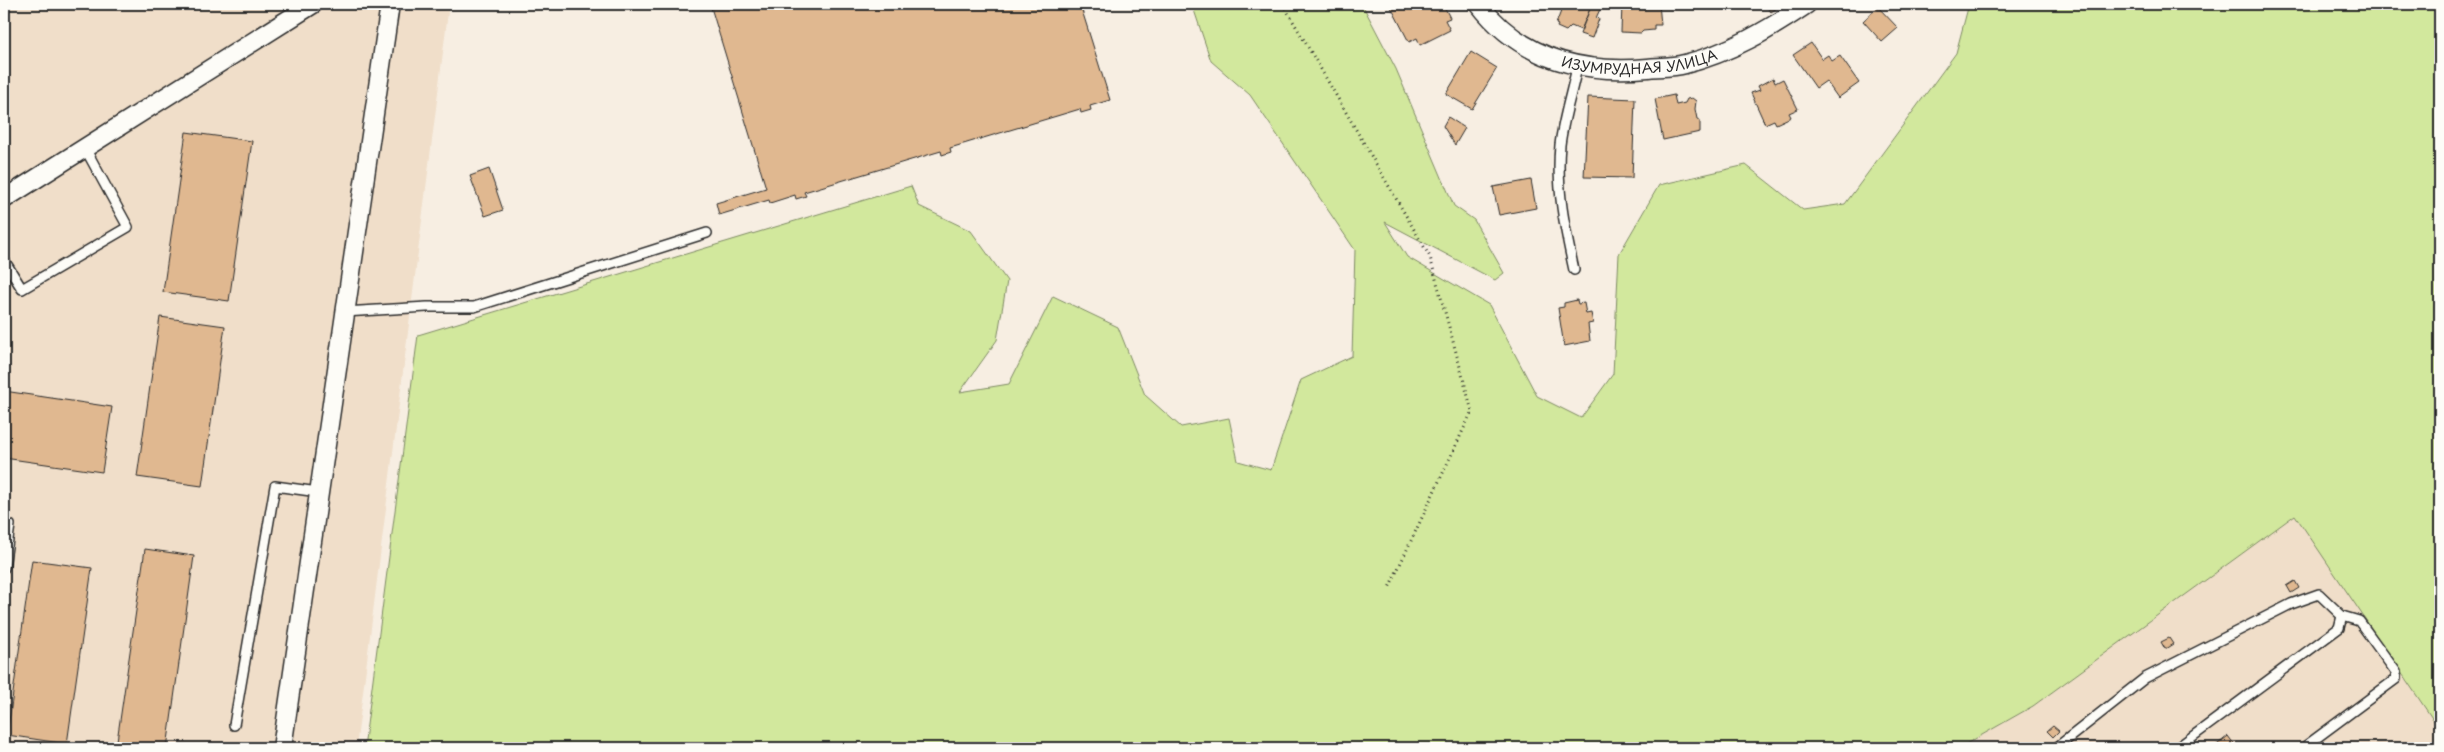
<svg xmlns="http://www.w3.org/2000/svg" width="2444" height="752" font-family="'Playpen Sans',sans-serif">
<rect width="100%" height="100%" fill="#f7eee2"/>
<filter id="ink" filterUnits="userSpaceOnUse"><feTurbulence type="fractalNoise" baseFrequency=".02" numOctaves="2"/><feDisplacementMap in="SourceGraphic" scale="10" xChannelSelector="R" yChannelSelector="G"/><feConvolveMatrix kernelMatrix="1 2 1 2 8 2 1 2 1" color-interpolation-filters="sRGB"/></filter>
<g filter="url(#ink)">
<g fill="#f0dec9">
<path d="M4,4H449L356,748H4Z"/>
<path d="M2296,514L2440,730V748H1959L2033,706Z"/>
</g>
<path fill="#d2e89d" stroke="#7e8a64" d="M1192,4H1362L1396,69L1454,206L1474,220L1504,273L1495,280L1385,222L1407,257L1489,305L1537,396L1581,418L1613,374L1619,254L1659,185L1746,165L1803,210L1845,204L1956,53L1969,4H2440V730L2295,515L2033,706L1959,748H364L418,335L911,186L919,206L971,231L1007,281L997,340L960,392L1009,384L1053,296L1118,327L1145,395L1181,427L1229,418L1238,461L1271,470L1301,380L1352,356L1355,250L1250,95L1211,61Z"/>
<g fill="#e0b890" stroke="#2b2b2b">
<path d="M710,4H1080L1110,100L1090,106L1091,110L1081,113L1080,109L950,148L951,152L942,155L941,151L804,192L806,196L796,199L795,195L770,203L769,200L719,215L716,203L766,188Z"/>
<path d="M1443,4L1450,18L1445,20L1450,30L1420,45L1417,38L1409,42L1390,5Z"/>
<path d="M1559,4H1592L1581,30L1571,26L1566,31L1557,27L1558,25L1556,24L1563,6Z"/>
<path d="M1592,4L1601,7L1596,18L1599,19L1592,38L1580,34Z"/>
<path d="M1622,4H1659L1661,25H1654V30L1643,31L1641,33L1621,32Z"/>
<path d="M1765,4H1783L1771,12Z"/>
<path d="M1878,7L1898,28L1882,42L1863,21Z"/>
<path d="M1811,43L1822,59L1828,55L1832,61L1840,56L1859,83L1838,98L1826,81L1816,88L1793,55Z"/>
<path d="M1471,52L1497,68L1472,109L1446,94Z"/>
<path d="M1773,78L1775,83L1783,79L1798,109L1789,113L1791,117L1776,124L1774,120L1765,124L1751,93L1760,90L1758,86Z"/>
<path d="M1674,95L1676,105L1685,103L1687,99L1692,98L1696,101L1695,109L1697,119L1700,120V132L1663,140L1655,99Z"/>
<path d="M1588,97L1635,99L1632,178L1584,177Z"/>
<path d="M1448,117L1465,128L1455,145L1443,126Z"/>
<path d="M186,132L252,141L229,301L163,292Z"/>
<path d="M489,169L503,210L485,216L470,176Z"/>
<path d="M1531,180L1536,208L1499,215L1493,187Z"/>
<path d="M1577,300L1578,304L1584,303L1586,314L1591,313L1593,323L1588,324L1590,341L1564,346L1558,308L1564,307V303Z"/>
<path d="M160,317L225,326L202,486L137,477Z"/>
<path d="M4,391L112,407L102,472L4,458Z"/>
<path d="M145,549L194,556L167,748L117,741Z"/>
<path d="M32,560L92,568L67,744L7,735Z"/>
<path d="M2295,581L2299,588L2291,593L2287,586Z"/>
<path d="M2169,638L2173,644L2165,649L2161,642Z"/>
<path d="M2053,726L2059,731L2053,737L2047,731Z"/>
<path d="M2228,736L2237,748H2213Z"/>
</g>
<g fill="none" stroke-linecap="round" stroke-linejoin="round">
<g stroke="#2b2b2b" stroke-width="12">
<g id="lane">
<path d="M4,260L22,289L128,227L85,148"/>
<path d="M1574,270C1565,229 1556,188 1560,145C1563,119 1572,92 1577,67"/>
<path d="M344,312L427,307H474L707,233"/>
<path d="M4,523L10,525L4,568"/>
<path d="M234,725L275,486L318,492"/>
<path d="M2056,748L2145,678L2291,604L2319,594L2342,616L2339,628L2177,748"/>
<path d="M2303,748L2396,679V672L2359,621L2342,616"/>
</g>
</g>
<g stroke="#2b2b2b" stroke-width="21">
<g id="street">
<path id="s1" d="M1479,4C1521,59 1582,74 1648,68C1660,67 1674,67 1685,64C1730,53 1770,29 1807,4"/>
<path d="M4,199L313,4"/>
<path d="M282,748L390,4"/>
</g>
</g>
<path stroke="#2b2b2b" stroke-width="3" stroke-dasharray="1 4" stroke-linecap="butt" d="M1283,4L1430,257L1472,411L1388,590"/>
<use href="#lane" stroke="#fdfcf7" stroke-width="9"/>
<use href="#street" stroke="#fdfcf7" stroke-width="18"/>
</g>
</g>
<g text-anchor="middle" stroke-width="4.5" stroke-linejoin="round" paint-order="stroke">
<g font-size="14" fill="#2b2b2b" stroke="#fdfcf7">
<text dy="5" stroke="none"><textPath href="#s1" startOffset="181">ИЗУМРУДНАЯ УЛИЦА</textPath></text>
</g>
</g>
<rect width="2444" height="752" fill="none" stroke="#fdfcf7" stroke-width="20"/>
<rect x="10" y="10" width="2424" height="732" fill="none" stroke="#2b2b2b" stroke-width="2" filter="url(#ink)"/>
</svg>
